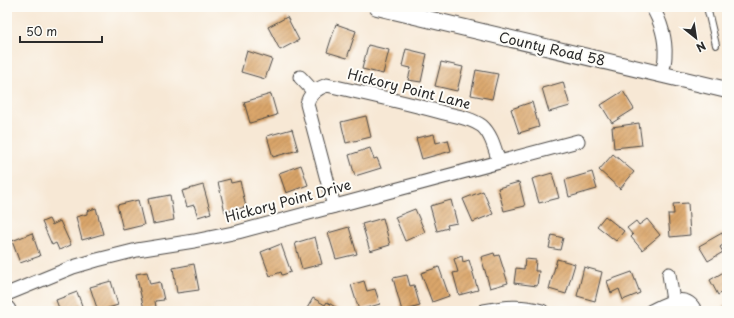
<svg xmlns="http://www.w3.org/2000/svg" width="734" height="318" font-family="'Playpen Sans',sans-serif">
<defs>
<pattern id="building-hatch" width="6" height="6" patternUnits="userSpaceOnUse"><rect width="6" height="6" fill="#daa66a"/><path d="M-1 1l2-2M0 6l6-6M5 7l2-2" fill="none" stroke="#b18757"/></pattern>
</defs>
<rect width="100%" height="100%" fill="#fdfcf7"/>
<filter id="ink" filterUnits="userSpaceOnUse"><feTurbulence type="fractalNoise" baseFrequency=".025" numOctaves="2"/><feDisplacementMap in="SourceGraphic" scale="8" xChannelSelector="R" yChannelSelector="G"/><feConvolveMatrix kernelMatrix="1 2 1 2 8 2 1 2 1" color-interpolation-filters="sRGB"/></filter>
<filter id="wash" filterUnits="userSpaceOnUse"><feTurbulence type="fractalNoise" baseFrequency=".012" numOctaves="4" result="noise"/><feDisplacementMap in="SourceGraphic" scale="16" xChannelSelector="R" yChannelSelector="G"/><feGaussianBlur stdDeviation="0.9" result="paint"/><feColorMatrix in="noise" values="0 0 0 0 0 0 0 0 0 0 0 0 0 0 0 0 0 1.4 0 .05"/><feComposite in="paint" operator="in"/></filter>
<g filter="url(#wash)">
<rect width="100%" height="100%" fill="#f7e8d5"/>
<g id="blocks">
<g fill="url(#building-hatch)">
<path d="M287,17L299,40L280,50L268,27Z"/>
<path d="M336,24L356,31L347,58L327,52Z"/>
<path d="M368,45L389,50L383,74L362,69Z"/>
<path d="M406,49L427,54L421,82L408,80L411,68L402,66Z"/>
<path d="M247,51L272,59L265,79L241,72Z"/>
<path d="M441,62L463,67L457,91L435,86Z"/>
<path d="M476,70L498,74L492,99L471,95Z"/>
<path d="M563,82L570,106L549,112L542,88Z"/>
<path d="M623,91L634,109L612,123L601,105Z"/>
<path d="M271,94L277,115L250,123L244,102Z"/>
<path d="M532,102L539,127L519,133L511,109Z"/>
<path d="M366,116L371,137L346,143L341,122Z"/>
<path d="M639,123L642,145L614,148L612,127Z"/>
<path d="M292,129L298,150L273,157L267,136Z"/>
<path d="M434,134L436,143L448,140L451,151L422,159L416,138Z"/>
<path d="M370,148L374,159L377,158L381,168L355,176L349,155Z"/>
<path d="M613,154L634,172L620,189L599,170Z"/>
<path d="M301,165L308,185L286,193L279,173Z"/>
<path d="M592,172L597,189L569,197L565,180Z"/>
<path d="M552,173L559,198L539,203L532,179Z"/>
<path d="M230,179L231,183L240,181L246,207L225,212L218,182Z"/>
<path d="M519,182L525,206L504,211L498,188Z"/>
<path d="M203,185L211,213L198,217L194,205L187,207L182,191Z"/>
<path d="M483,191L493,214L473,222L463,199Z"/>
<path d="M170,195L174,220L153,224L148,199Z"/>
<path d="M138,200L144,225L123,230L117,205Z"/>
<path d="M451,200L457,223L447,225L448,228L437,231L430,206Z"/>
<path d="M688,203L690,235L670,237L668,214H674L673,204Z"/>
<path d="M96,208L103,234L82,240L76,217L87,214V211Z"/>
<path d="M415,209L425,232L405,241L395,217Z"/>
<path d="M605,216L624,231L616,241L597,226Z"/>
<path d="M383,218L390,245L370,251L362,224Z"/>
<path d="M49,219L52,225L60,221L71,245L59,250L56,243L52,245L42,222Z"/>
<path d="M647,219L660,235L642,250L631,237L633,235L627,228L636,221L639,225Z"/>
<path d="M349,227L357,254L336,259L328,233Z"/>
<path d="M32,233L40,256L20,263L12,241Z"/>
<path d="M722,233L727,242L720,247L723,252L708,261L699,246Z"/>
<path d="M552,235L563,238L560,250L549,248Z"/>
<path d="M315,237L322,264L302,269L295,243Z"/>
<path d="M281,244L291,272L282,275L281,272L270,276L261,252Z"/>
<path d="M494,253L495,256L499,255L508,283L490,288L481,257Z"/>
<path d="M462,256L463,262L469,260L478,290L459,295L453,273L458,272L454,259Z"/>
<path d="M525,259L536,260L535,271H539L537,286L514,283L516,268L524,269Z"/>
<path d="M557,259L575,264L566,294L549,289Z"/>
<path d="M194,264L199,290L177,293L173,268Z"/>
<path d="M439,267L449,296L432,302L421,273Z"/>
<path d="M584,267L602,272L595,301L577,296Z"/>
<path d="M727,270V290L718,295L710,280Z"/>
<path d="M147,272L150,284L160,282L164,300L155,301L156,307L144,309L136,274Z"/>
<path d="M632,272L640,293L623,300L619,289L611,293L607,281Z"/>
<path d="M407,275L410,286L414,285L420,306L402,311L393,278Z"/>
<path d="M111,281L118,305L98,311L90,287Z"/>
<path d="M364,281L367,291L375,289L380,304L359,310L351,285Z"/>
<path d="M77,292L84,311H60L56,300Z"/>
<path d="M313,298L325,305L327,302L342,311H309L306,310Z"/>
<path d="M727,304V311H724L722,307Z"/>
</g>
</g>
</g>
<g filter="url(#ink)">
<use href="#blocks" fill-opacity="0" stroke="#4a4744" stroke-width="1"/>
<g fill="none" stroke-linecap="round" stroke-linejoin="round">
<g stroke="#4a4744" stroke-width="8">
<path id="service" d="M707,7L716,45"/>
</g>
<g stroke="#4a4744" stroke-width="15">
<g id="minor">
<path d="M652,7C661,21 666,40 665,56C665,62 663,69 661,75"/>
<path d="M300,77L314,92"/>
<path d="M334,206L307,104C309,94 318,88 327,85C366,94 405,102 444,113C456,116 471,118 482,126C492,135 495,150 499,162"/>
<path d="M669,274L673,301"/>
<path d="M7,294L73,267L97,260L137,250L194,241L238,232L578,141"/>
<path d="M484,311C506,307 520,305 542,311"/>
<path d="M651,311C662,306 678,296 689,303C692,305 694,308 695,311"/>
</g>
</g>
<g stroke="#4a4744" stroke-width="18">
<g id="tertiary">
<path d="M377,7L727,90"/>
<path d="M7,309L8,311"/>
</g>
</g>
<use href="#service" stroke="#fff" stroke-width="6"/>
<use href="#minor" stroke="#fff" stroke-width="13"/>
<use href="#tertiary" stroke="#fff" stroke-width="16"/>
</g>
</g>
<g text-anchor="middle" stroke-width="4" stroke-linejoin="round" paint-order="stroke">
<g font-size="14" fill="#2b2b2b" stroke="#fdfcf7">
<text transform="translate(552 49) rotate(13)" y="5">County Road 58</text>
<text transform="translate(409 89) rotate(14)" y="5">Hickory Point Lane</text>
<text transform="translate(288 201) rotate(-15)" y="5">Hickory Point Drive</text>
</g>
</g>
<rect width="734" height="318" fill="none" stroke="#fdfcf7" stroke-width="24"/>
<g transform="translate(696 38) rotate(150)" stroke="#fdfcf7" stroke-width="3" paint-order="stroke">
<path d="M0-3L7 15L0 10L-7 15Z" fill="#2b2b2b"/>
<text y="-6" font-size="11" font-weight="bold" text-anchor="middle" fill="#2b2b2b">N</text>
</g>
<path d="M20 36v6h82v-6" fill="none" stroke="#2b2b2b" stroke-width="2"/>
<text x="26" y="36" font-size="12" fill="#2b2b2b" stroke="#fdfcf7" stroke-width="3" paint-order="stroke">50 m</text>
</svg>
